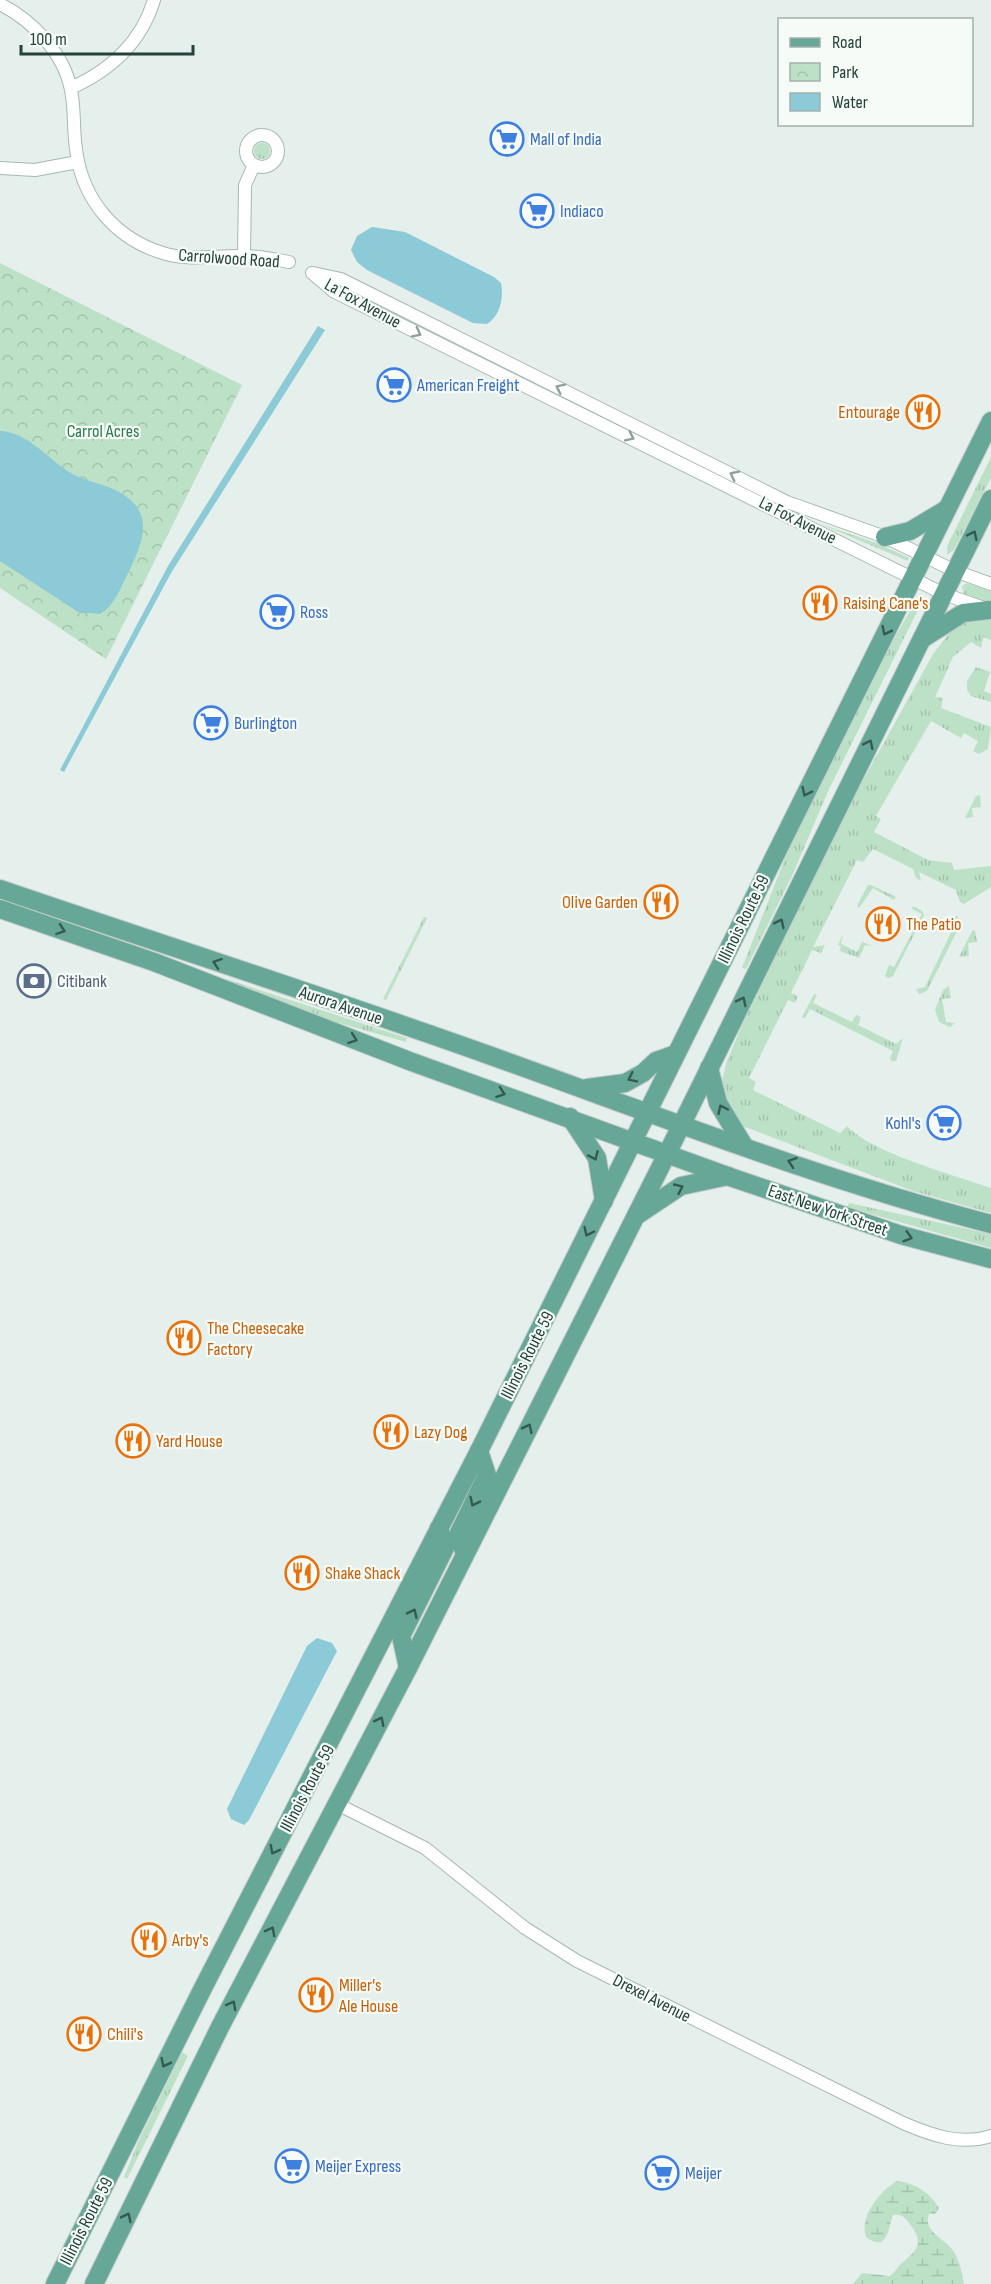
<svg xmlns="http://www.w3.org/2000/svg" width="991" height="2284" font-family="'Sofia Sans Condensed',sans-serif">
<defs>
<pattern id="grass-tufts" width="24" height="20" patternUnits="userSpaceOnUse" patternTransform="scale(1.5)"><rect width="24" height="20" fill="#bde1c7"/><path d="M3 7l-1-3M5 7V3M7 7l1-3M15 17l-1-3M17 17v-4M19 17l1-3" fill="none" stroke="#a2c2ac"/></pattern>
<pattern id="wetland-marsh" width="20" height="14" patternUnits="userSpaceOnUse" patternTransform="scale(1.5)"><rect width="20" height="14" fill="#bde1c7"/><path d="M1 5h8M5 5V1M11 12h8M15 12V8" fill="none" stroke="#a2c2ac"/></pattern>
<pattern id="park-crowns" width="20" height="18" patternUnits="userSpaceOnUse" patternTransform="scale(1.5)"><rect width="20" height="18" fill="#bde1c7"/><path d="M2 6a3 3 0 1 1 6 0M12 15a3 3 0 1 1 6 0" fill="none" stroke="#a2c2ac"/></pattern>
</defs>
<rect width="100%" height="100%" fill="#e5efeb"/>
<g fill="url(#grass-tufts)">
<circle cx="262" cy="151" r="8"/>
<path d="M351,288L461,343L460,346L439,336L422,332L348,295Z"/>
<path d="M514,370L779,503L609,425L511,376Z"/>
<path d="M991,457V478L954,550L947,555L948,544Z"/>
<path d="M818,523L879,544L909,558L908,561Z"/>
<path d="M967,583L991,591V604L964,595L962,586Z"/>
<path d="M918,597L921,598L917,612L829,789L792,876L746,969L742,968L787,853L891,644Z"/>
<path d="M982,617L991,619V640L983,637L981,648L971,642L953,657L935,697L943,698L941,708L991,727L988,749L979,754L973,751L978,741L964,733L961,738L931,721L876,816L881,819L874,832L928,860L952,863L954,870L991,866V887L964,904L960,902L956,890L919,872L921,881L916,878L913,869L873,849L863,862L857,860L813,947L825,945L821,953L812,950L791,993L798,996L795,1003L788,1000L749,1078L756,1082L753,1090L840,1133L847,1126C872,1153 954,1175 991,1188V1213L913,1191L740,1125L720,1091L726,1064L741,1027L851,802L933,654L954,627L966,620Z"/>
<path d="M976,667L990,672L984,691L991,694V702L971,696L967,690V681Z"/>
<path d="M980,795L981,807L972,808L973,817L965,818L976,796Z"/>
<path d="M868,885H871L896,897L894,900L873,888L859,908L857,906Z"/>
<path d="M913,906L922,911L924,915L893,976L888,978L885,976L889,965L894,967L922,914L912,909Z"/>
<path d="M957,916L961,923L927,991L919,994L916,989L925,987L957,920L947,923L950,918Z"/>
<path d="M424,917L427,918L386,1000L383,999Z"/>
<path d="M975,930L977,942L968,943L969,956L959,957L972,931Z"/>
<path d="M843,934L841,944L857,952L862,942L873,946L865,945L859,958L840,951L841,946L838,945Z"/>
<path d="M226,979L407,1038L406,1042L300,1012L225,983Z"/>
<path d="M949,986L951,998L942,999L946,1022L955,1023L950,1027L939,1022L935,1010L943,990Z"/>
<path d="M814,994L817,995L813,1003L852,1022L856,1015L861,1017L858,1025L896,1044L903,1038L896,1061H891L890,1058L893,1051L810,1009L805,1018L802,1017Z"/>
<path d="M849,1203L991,1234V1248L847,1207Z"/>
<path d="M182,2052L188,2056L127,2179L124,2177L138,2142Z"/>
</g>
<path fill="url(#wetland-marsh)" d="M897,2181C916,2183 930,2193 939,2208L935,2214H929C923,2230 942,2238 951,2248C959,2257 962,2273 964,2284H853L862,2273L890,2276C895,2272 898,2266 903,2262C919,2249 924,2242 909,2223C905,2217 901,2214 893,2215C888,2226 889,2254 866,2237C859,2216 880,2191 897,2181Z"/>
<path fill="url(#park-crowns)" d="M0,263L242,385L106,659L0,588Z"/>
<g fill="#8bcad6">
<path d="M372,227L405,232L494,277L501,283C504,299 500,315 487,324L473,323L367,270L357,262L351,250L357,236Z"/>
<path d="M318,326L325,330L171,573L64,772L60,770L168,566Z"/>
<path d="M0,431C28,433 44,455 66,470C80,480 97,482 113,489C154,508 146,536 130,569C122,584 115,606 100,614L78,612L0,561Z"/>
<path d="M317,1638L332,1643L337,1651L249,1820L244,1825L231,1819L227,1809L307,1646Z"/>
</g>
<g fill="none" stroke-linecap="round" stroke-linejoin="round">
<g stroke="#a7b8b2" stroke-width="14">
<g id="minor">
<path d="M0,4C32,20 64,53 71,90C75,109 73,130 76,149C82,200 116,240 166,254C192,261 217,255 244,256C259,256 274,259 289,262"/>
<path d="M71,88C111,70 141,43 154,0"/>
<circle cx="262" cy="151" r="16"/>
<path d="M0,168L35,170L78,162"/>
<path d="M244,256L245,185L254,165"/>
<path d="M312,273L333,291L944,594L984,608"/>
<path d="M313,273L341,279L787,502L885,537L955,571L991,584"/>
<path d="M337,1804L425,1848L525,1928L577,1961L903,2123C931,2135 961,2146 991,2136"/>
</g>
</g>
<g stroke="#c1cac8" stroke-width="20">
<g id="primary">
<path d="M885,537L910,531L947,509"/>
<path d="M922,639L963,613L989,610"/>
<path d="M0,889C161,944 323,996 483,1053C651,1113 818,1179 991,1224"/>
<path d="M0,909L154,962L412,1062L733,1178L901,1235L991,1259"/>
<path d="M709,1068L718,1103L744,1146"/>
<path d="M587,1088L625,1083L643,1073L656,1061L676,1054"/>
<path d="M570,1117L597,1158L604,1201"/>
<path d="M636,1216L681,1186L728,1176"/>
<path d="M465,1552L457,1537L487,1475L479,1451"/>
<path d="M408,1668L401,1636L445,1548L439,1528"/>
<path d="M55,2284L203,1988L479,1451L991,421"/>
<path d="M94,2284L220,2027L408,1668L667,1154L991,499"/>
</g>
</g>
<use href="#minor" stroke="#fff" stroke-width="12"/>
<use href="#primary" stroke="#67a797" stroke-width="18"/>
</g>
<defs><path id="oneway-chevron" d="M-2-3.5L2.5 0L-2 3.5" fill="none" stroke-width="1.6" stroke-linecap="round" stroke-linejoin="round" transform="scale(1.5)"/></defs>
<g stroke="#91a09c">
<use href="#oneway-chevron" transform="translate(417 333) rotate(27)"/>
<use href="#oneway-chevron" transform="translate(560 388) rotate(-154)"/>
<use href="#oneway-chevron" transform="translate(630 437) rotate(26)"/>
<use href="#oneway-chevron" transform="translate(734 475) rotate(-153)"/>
</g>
<g stroke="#345b51">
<use href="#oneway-chevron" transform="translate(973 535) rotate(-64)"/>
<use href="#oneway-chevron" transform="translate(886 631) rotate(116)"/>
<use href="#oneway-chevron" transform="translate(869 744) rotate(-64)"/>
<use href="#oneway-chevron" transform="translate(806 792) rotate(116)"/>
<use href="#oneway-chevron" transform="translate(780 923) rotate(-64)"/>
<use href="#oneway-chevron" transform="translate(61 930) rotate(19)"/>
<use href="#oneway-chevron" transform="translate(217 963) rotate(-161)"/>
<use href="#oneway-chevron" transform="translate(742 1001) rotate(-64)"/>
<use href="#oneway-chevron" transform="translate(353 1039) rotate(21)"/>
<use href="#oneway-chevron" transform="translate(632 1078) rotate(154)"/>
<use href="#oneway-chevron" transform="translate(501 1093) rotate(19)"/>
<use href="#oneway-chevron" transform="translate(722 1109) rotate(-115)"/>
<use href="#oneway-chevron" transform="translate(594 1156) rotate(66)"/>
<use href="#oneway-chevron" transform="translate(792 1162) rotate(-161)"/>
<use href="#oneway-chevron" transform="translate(679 1188) rotate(-25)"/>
<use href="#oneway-chevron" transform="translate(588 1232) rotate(116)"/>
<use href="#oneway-chevron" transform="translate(908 1237) rotate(16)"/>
<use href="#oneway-chevron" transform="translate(528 1428) rotate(-64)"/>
<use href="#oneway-chevron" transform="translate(474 1502) rotate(116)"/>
<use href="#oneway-chevron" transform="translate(413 1613) rotate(-64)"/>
<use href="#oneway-chevron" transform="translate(380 1721) rotate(-63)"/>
<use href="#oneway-chevron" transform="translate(274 1850) rotate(118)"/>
<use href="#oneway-chevron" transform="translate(271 1931) rotate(-62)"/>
<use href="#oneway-chevron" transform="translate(232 2005) rotate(-62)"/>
<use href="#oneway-chevron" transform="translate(165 2063) rotate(116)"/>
<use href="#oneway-chevron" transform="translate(127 2217) rotate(-64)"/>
</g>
<defs>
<g id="supermarket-ring" transform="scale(1.725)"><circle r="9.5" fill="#f6fbf8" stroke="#3f7fe0" stroke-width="1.5"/><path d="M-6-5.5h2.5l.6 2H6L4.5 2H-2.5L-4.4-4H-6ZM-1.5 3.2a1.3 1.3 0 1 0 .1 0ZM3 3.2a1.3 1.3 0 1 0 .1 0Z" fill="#3f7fe0"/></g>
<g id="restaurant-ring" transform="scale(1.725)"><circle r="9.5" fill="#f6fbf8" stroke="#e8710a" stroke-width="1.5"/><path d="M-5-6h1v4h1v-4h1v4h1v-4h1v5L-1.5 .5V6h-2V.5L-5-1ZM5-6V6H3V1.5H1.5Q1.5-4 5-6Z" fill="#e8710a"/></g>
<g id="bank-ring" transform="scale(1.725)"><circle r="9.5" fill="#f6fbf8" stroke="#5c6f8a" stroke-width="1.5"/><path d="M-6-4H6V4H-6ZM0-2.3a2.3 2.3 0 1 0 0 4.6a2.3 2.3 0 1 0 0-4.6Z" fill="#5c6f8a"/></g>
</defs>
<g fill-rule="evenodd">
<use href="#supermarket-ring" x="507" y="139"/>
<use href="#supermarket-ring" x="537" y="211"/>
<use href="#supermarket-ring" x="394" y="385"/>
<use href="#restaurant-ring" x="923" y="412"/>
<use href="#restaurant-ring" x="820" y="603"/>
<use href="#supermarket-ring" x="277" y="612"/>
<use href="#supermarket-ring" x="211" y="723"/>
<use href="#restaurant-ring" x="661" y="902"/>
<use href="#restaurant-ring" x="883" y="924"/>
<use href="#bank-ring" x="34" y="981"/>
<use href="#supermarket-ring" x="944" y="1123"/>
<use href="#restaurant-ring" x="184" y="1338"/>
<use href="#restaurant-ring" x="391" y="1432"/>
<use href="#restaurant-ring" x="133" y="1441"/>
<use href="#restaurant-ring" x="302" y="1573"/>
<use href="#restaurant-ring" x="149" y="1940"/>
<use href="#restaurant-ring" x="316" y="1995"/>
<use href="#restaurant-ring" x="84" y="2034"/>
<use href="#supermarket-ring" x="292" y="2166"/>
<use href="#supermarket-ring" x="662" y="2173"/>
</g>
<g text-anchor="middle" stroke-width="4.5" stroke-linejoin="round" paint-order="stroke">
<g font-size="18" fill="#366cbe" stroke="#f6fbf8" text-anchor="start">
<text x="530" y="145">Mall of India</text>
<text x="560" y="217">Indiaco</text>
<text x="417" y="391">American Freight</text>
<text x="300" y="618">Ross</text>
<text x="234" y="729">Burlington</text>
<text x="921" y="1129" text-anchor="end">Kohl's</text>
<text x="315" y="2172">Meijer Express</text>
<text x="685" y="2179">Meijer</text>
</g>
<g font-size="18" fill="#23423a" stroke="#f6fbf8">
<text transform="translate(229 258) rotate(4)" y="6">Carrolwood Road</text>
<text transform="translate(363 303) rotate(29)" y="6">La Fox Avenue</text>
<text transform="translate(798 520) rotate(27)" y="6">La Fox Avenue</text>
<text transform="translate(743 919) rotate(-64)" y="6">Illinois Route 59</text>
<text transform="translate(341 1005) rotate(19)" y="6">Aurora Avenue</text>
<text transform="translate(828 1210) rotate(19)" y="6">East New York Street</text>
<text transform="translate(527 1355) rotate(-63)" y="6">Illinois Route 59</text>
<text transform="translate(307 1788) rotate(-62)" y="6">Illinois Route 59</text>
<text transform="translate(652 1998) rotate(27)" y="6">Drexel Avenue</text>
<text transform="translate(86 2221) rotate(-63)" y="6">Illinois Route 59</text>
</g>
<g font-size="18" fill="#c56008" stroke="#f6fbf8" text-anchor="start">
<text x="900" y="418" text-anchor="end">Entourage</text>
<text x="843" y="609">Raising Cane's</text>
<text x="638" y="908" text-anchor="end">Olive Garden</text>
<text x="906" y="930">The Patio</text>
<text x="207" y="1334">The Cheesecake<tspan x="207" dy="21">Factory</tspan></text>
<text x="414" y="1438">Lazy Dog</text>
<text x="156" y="1447">Yard House</text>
<text x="325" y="1579">Shake Shack</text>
<text x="172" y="1946">Arby's</text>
<text x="339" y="1991">Miller's<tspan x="339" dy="21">Ale House</tspan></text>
<text x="107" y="2040">Chili's</text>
</g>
<g font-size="18" fill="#2a7c4a" stroke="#f6fbf8">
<text x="103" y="437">Carrol Acres</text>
</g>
<g font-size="18" fill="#4e5e75" stroke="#f6fbf8" text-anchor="start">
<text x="57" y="987">Citibank</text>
</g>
</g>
<rect x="778" y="18" width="195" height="108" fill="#f6fbf8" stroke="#a2b1ac" stroke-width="1.5"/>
<rect x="790" y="38" width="30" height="9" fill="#67a797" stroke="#a2b1ac" stroke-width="1.5"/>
<text x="832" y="48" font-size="18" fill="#23423a">Road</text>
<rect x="790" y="63" width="30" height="18" fill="url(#park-crowns)" stroke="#a2b1ac" stroke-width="1.5"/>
<text x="832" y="78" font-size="18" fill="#23423a">Park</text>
<rect x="790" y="93" width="30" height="18" fill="#8bcad6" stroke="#a2b1ac" stroke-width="1.5"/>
<text x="832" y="108" font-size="18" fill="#23423a">Water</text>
<path d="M21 45v9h172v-9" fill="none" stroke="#23423a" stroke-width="3"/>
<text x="30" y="45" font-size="18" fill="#23423a" stroke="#f6fbf8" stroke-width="4.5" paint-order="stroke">100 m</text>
</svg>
